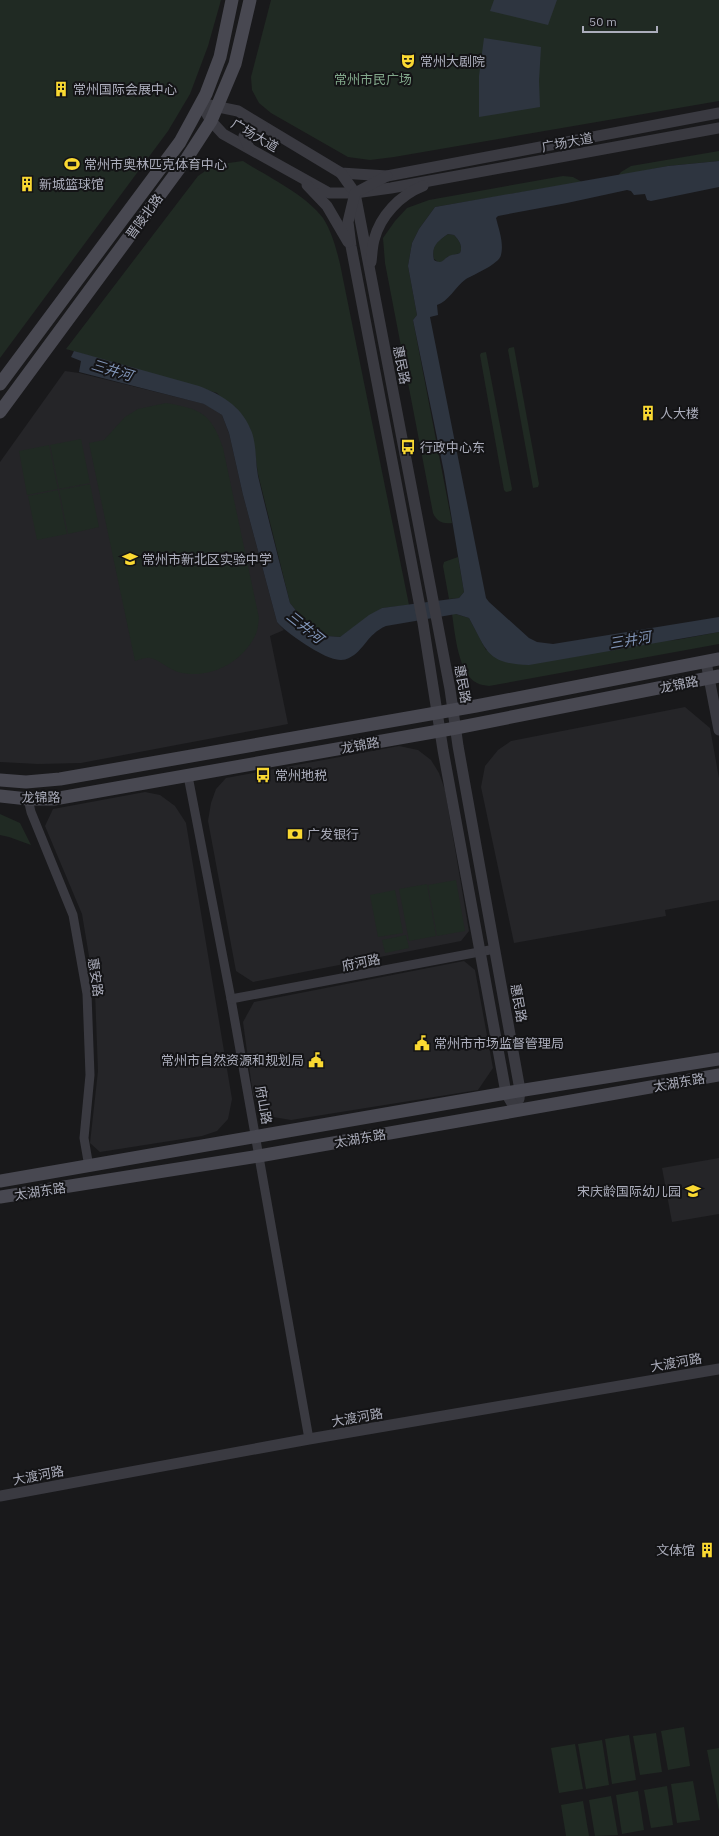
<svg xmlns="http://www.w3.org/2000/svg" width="719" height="1836" font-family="'IBM Plex Sans','Noto Sans SC',sans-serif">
<rect width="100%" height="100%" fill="#19191b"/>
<g fill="#252528">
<path d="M65,371L79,373L205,404L222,415L229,433L243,495L277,622L284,630L270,636L288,724L81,763L38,764L0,762V462Z"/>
<path d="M685,707L710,728L719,778V900L665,910L666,916L514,943L481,787L485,766L498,750L511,741Z"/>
<path d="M399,746L418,750L431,760L439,773L445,790L469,931L461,941L253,982L236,971L208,821L211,803L216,789L226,778Z"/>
<path d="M145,792L160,795L175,806L186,823L232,1099L228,1119L217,1131L202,1136L100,1152L90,1143L98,1071L95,992L82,914L45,826L53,809Z"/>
<path d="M464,961L475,970L493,1068L478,1090L291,1120L273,1117L260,1108L253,1095L243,1022L254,1002Z"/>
<path d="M719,1158V1214L672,1222L662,1168Z"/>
</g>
<g fill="#202a23">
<path d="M0,0H221L208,46L190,94L168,131L0,358Z"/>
<path d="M271,0H719V101L394,157L370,160L348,157L271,113L259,103L252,90L251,77Z"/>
<path d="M719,151V161L668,166L618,176L621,172L631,166Z"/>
<path d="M243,161C268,177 305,194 323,218C332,232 336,248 340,264L409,605L382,608L340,637L327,636L302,618L290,603L258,474L254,446L250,428L217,393L66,349L198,176L214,165Z"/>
<path d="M563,176L573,177L582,182L435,207L419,229L412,243L408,266L417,315L413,320L452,523C443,524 437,522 433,513L385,263L383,238L395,221L407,208L429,200Z"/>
<path d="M448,234L454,235C459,240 463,246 460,253L447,257L443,262H438L434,259C431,245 437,242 448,234Z"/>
<path d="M514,347L539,484L538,487L533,488L508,350L509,348Z"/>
<path d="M486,352L512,489L511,491L506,492L504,490L480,355L481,353Z"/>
<path d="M166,403C201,409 211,413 223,448L259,618C258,624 258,631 255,636C241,664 208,680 178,672C168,669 160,660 150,658C146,657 139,660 135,661L89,443L104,440L125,417L138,409Z"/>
<path d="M81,439L90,483L59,489L50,445Z"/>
<path d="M49,445L58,489L27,495L19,451Z"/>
<path d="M90,484L99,527L68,534L59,490Z"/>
<path d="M58,490L67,534L37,540L28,496Z"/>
<path d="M458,557L464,592L459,598L449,599L443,566L444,562Z"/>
<path d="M452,614H456L469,618L486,650L676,640L719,632V644L489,686C485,685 480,685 477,683C458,674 455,633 452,614Z"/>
<path d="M0,814L20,823L31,845L9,837L0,835Z"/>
<path d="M456,880L465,931L437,936L428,885Z"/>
<path d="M427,884L436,936L409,941L399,889Z"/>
<path d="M395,890L403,933L378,937L370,895Z"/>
<path d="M406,935L409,948L385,953L382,940Z"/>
<path d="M684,1727L690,1766L668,1770L661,1731Z"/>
<path d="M656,1733L662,1772L640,1775L633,1736Z"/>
<path d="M629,1735L636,1780L612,1784L605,1739Z"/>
<path d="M602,1740L609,1785L586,1789L578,1744Z"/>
<path d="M575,1744L583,1789L559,1793L551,1748Z"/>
<path d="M719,1748V1811L707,1750Z"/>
<path d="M693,1781L700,1820L677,1823L671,1784Z"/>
<path d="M667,1786L673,1825L651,1828L644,1790Z"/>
<path d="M638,1791L644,1830L622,1834L616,1795Z"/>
<path d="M611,1796L618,1835L595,1836L589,1800Z"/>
<path d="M583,1801L589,1836H566L561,1805Z"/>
</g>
<g fill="#2e3540" fill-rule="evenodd">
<path d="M494,0H557L548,25L490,11Z"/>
<path d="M484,38L541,47L539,81L540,107L479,117V76Z"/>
<path d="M719,161V187L651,201L647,200L645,194L634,195L631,191L627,190L567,203L498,216L496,218C499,230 504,243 501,255C499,264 475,274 466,279C455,287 448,302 437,305L438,315L430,317L486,598L489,602L529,638L537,642L553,644L719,617V632L529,665C487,664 487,651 469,618L456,614L386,626C367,634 364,651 349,658C344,661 336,660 331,658C318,654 285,632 277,622L243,495L229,433L222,415L204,404L79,372L81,361L71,357L74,351L199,386C220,394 241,406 250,428C257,442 255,460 258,476C268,518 279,561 290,603L302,618L327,636L340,637L369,615L382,608L459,598L464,592L444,472L413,320L417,315L408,266L412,243L419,229L435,207L668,166ZM448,234L454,235C459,240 463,246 460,253C456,255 452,254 449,256C443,259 443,265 434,260C431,246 437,242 448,234Z"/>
</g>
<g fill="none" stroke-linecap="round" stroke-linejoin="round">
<g stroke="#3a3a41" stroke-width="9">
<path d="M188,776L231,999L309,1439"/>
<path d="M28,799L31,812L73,915L87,994L90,1075L84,1138L89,1167"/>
<path d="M231,999L495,949"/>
</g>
<g stroke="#3a3a41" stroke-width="11">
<path d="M201,104L211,121L223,134L329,193H355L391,188L719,128"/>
<path d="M209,105L238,111L341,173L387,176L719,113"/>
<path d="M249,148L244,136L251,128L263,127"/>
<path d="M341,173L355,193L450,689L458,746L520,1090L519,1099"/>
<path d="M387,176L355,193L348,222L351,246L423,623L443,750L506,1093L516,1110"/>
<path d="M307,185L327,206L348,242"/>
<path d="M371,262C372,255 372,247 374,240C380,216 400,195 423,186"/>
<path d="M706,662L719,730"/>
<path d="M0,1496L309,1439L719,1369"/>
</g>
<g stroke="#484851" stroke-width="13">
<path d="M0,384L180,142L206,94L220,57L232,0"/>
<path d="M0,412L187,158L211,121L235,64L250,0"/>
<path d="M0,780L26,782L60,779L476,706L719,659"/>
<path d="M0,796L28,799H54L456,728L719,676"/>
<path d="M0,1181L506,1093L719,1059"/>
<path d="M0,1197L259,1156L719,1075"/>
</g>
</g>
<defs>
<g id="theatre-bare" transform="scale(1.2)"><path d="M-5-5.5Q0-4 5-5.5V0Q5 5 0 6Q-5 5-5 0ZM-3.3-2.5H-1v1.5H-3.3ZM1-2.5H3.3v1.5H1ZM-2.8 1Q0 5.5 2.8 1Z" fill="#fad932" stroke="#141416" stroke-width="2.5" paint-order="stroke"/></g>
<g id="building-bare" transform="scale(1.2)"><path d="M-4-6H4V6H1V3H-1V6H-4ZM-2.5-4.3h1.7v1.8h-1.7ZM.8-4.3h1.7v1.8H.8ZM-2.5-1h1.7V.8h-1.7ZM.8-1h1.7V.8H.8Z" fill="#fad932" stroke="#141416" stroke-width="2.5" paint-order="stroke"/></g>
<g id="stadium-bare" transform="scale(1.2)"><path d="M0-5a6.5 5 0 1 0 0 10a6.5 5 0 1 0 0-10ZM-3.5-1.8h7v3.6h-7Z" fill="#fad932" stroke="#141416" stroke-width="2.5" paint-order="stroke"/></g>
<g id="bus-bare" transform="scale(1.2)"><path d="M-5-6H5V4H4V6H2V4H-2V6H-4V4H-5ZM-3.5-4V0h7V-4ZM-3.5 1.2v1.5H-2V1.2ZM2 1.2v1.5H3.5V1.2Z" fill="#fad932" stroke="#141416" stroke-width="2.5" paint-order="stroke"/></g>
<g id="school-bare" transform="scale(1.2)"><path d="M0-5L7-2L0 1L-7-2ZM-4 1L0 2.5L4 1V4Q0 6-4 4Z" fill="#fad932" stroke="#141416" stroke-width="2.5" paint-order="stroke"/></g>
<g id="bank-bare" transform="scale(1.2)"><path d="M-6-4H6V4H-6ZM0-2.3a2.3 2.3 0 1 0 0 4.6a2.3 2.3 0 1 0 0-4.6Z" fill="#fad932" stroke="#141416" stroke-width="2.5" paint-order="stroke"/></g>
<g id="civic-bare" transform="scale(1.2)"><path d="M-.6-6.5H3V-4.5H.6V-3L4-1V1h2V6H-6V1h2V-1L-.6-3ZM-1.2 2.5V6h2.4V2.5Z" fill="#fad932" stroke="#141416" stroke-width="2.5" paint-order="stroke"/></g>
</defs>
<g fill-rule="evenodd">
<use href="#theatre-bare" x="408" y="61"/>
<use href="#building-bare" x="61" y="89"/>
<use href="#stadium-bare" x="72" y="164"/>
<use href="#building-bare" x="27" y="184"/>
<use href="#building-bare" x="648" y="413"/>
<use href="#bus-bare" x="408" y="447"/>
<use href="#school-bare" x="130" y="559"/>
<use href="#bus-bare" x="263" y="775"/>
<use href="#bank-bare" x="295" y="834"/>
<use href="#civic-bare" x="422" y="1043"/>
<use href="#civic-bare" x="316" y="1060"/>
<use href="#school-bare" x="693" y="1191"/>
<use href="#building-bare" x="707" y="1550"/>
</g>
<g text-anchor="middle" stroke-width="4" stroke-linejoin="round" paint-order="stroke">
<g font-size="13" fill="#abadbb" stroke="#141416" text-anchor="start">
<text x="420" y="66">常州大剧院</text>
<text x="73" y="94">常州国际会展中心</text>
<text x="84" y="169">常州市奥林匹克体育中心</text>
<text x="39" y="189">新城篮球馆</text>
<text x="660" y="418">人大楼</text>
<text x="420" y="452">行政中心东</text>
<text x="142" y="564">常州市新北区实验中学</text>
<text x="275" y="780">常州地税</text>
<text x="307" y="839">广发银行</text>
<text x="434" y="1048">常州市市场监督管理局</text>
<text x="304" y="1065" text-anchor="end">常州市自然资源和规划局</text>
<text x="681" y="1196" text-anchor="end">宋庆龄国际幼儿园</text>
<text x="695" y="1555" text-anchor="end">文体馆</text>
</g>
<g font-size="13" fill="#81a78a" stroke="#141416">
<text x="373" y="84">常州市民广场</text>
</g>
<g font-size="13" fill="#abadbb" stroke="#141416">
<text transform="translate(255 135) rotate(30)" y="5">广场大道</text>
<text transform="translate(567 142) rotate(-11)" y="5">广场大道</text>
<text transform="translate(144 216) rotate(-54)" y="5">晋陵北路</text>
<text transform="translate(402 365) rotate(79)" y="5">惠民路</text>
<text transform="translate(463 684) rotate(80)" y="5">惠民路</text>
<text transform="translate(679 684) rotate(-11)" y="5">龙锦路</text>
<text transform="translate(360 745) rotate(-10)" y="5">龙锦路</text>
<text transform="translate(41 797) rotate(-1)" y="5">龙锦路</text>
<text transform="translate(361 962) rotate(-11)" y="5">府河路</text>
<text transform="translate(96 977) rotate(82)" y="5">惠安路</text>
<text transform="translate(519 1003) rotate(80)" y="5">惠民路</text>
<text transform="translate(679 1082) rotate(-10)" y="5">太湖东路</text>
<text transform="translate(264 1105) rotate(80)" y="5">府山路</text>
<text transform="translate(360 1138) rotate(-10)" y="5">太湖东路</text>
<text transform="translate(40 1191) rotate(-9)" y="5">太湖东路</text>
<text transform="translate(676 1362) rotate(-10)" y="5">大渡河路</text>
<text transform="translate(357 1417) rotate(-10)" y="5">大渡河路</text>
<text transform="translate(38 1475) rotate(-11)" y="5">大渡河路</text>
</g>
<g font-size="14" font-style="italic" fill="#8195b8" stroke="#141416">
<text transform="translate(112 370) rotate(17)" y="5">三井河</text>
<text transform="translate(305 627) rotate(39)" y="5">三井河</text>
<text transform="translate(630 640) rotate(-10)" y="5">三井河</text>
</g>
</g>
<path d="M583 26v6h74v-6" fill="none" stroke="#abadbb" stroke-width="2"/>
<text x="589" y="26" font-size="12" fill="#abadbb" stroke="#141416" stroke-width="3" paint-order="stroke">50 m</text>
</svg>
